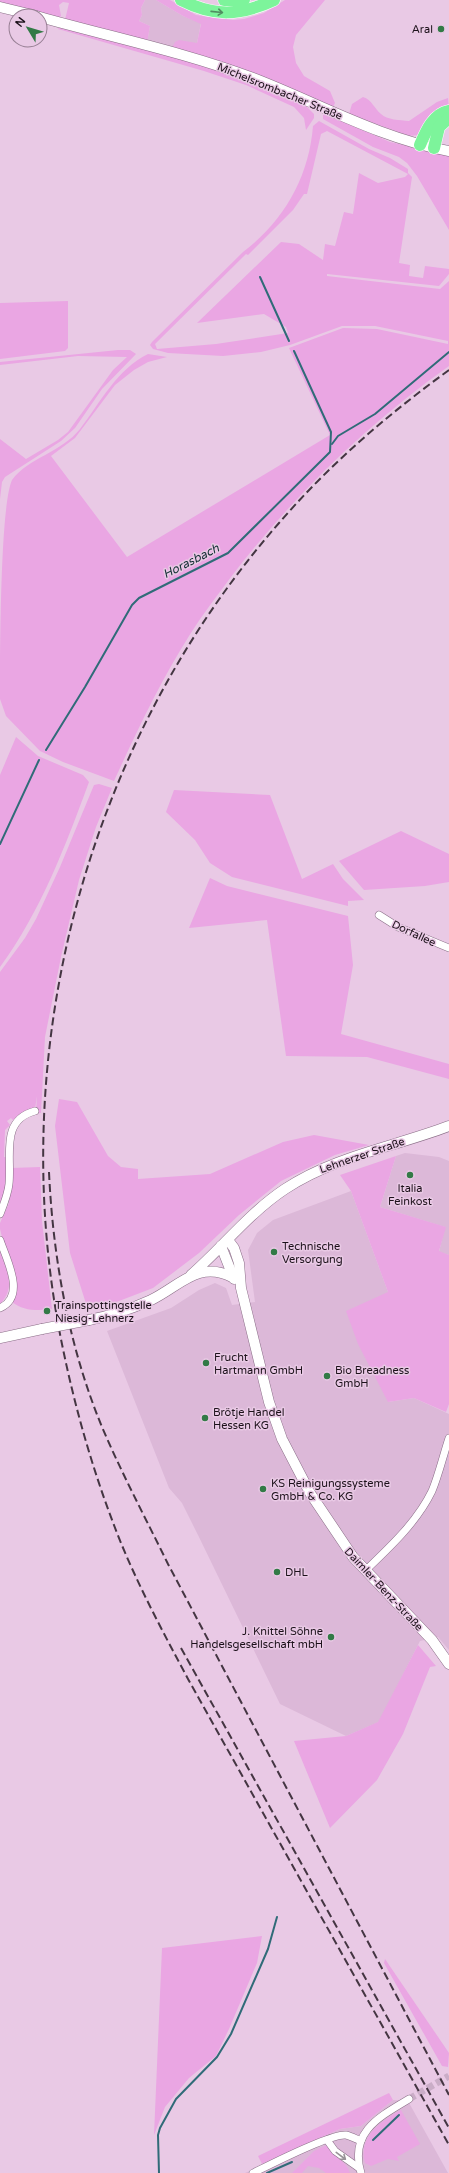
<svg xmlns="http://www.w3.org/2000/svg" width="449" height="2173" font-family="'Varela Round',sans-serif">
<rect width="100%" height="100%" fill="#e9c9e5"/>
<g fill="#dcb8d8">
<path d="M145,0H156L183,16L201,23L197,43L172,48L147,43L150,26L139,21L142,15L141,8Z"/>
<path d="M405,1153L439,1157L449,1161V1255L439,1252L445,1227L380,1207L396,1156Z"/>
<path d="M351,1191L388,1292V1402L414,1398L449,1414V1650L438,1637L420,1641L379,1722L346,1736L280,1704L198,1535L182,1503L169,1488L107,1331L171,1308L199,1290L215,1283L226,1288L232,1305L255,1302L248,1250L257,1233L273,1220Z"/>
<path d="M393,2100L408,2101L448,2173H245L340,2129L361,2126Z"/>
</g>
<g fill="#eaa6e3" fill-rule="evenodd">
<path d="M0,0H145L141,8L142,15L139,21L150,26L147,43L65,20L69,3L63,2L59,5L61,16L59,18L0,4Z"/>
<path d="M156,0H170L196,15L233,20L244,19L264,13L285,0H325L296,35L293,47L296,63L304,76L330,91L335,103L333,107L172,48L175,42L179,40L197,43L201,24L183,16Z"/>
<path d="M60,26C143,48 230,67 307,107L314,114V118L306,130L304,118L294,107L246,85L204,71L58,29Z"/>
<path d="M363,97C372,100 374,108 381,114C387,120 400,120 409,121L437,102L448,98L449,108L418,135L409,136L349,114L352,104Z"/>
<path d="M323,115H328L390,142L449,155V230L417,176L407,163L399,157L373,147L323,119Z"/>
<path d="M319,121L369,149L390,158L408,169V173L412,177L399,263L410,265L409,276L423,278L425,266L449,269V274L439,286L327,274V276L440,289L449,281V366C366,425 293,496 231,577C217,596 202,615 189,636C160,682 137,731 114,781L63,762L40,751L6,716L0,699C0,659 0,506 12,480C28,458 62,452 80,429C100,403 117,369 148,354L167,357L148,362L134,370L115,385L75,438L51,456L127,557L330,435L289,348L343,328L377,329L448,344V341L375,326H342L290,345L261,352L223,356L168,353L153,349L150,345L152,342L243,252C284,221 309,177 313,126ZM327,131L408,174L405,177L378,183L359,173L353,214L344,212L335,246L325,244L323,260L299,244L281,242L197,323L264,314L286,327L288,333L216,344L157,349L155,344L246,254L248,255L293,210L304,194H307L321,134Z"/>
<path d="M68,301V348L65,351L0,359V303Z"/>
<path d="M118,350H130L136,354L102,389L75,428L61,441L5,477L2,482L0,499V439L26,459L58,440L68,432L113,370L127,357L78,356L0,365V362Z"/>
<path d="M16,737L38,756L83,775L89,782C65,847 41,911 0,967V775Z"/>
<path d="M99,784L112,788L96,827L79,880L61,957L45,1037L41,1113H36L37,1096L35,1109L21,1115L13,1120L11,1118L7,1121L10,1125L5,1130L4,1157H8L6,1186L0,1211V972L25,938L36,919L60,867L94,785Z"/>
<path d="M174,790L270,795L302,879L333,864L343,879L364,900L348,901V906L232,877L210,863L195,840L166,812Z"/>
<path d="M401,831L449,854V882L425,886L364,890L339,861Z"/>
<path d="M210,878L227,886L348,916L353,965L341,1034L449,1064V1079L367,1057L286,1056L267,920L189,928Z"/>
<path d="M59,1099L77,1102L108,1156L121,1167L138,1169V1179L210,1174L283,1142L314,1135L369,1145L335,1155L281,1181L239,1215L199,1253L153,1288L106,1306L88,1310L70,1253L55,1126Z"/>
<path d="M396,1156L380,1207L446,1227L439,1251L449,1255V1404L446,1412L414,1398L388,1402L358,1344L346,1311L388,1292L351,1191L340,1175Z"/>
<path d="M40,1167L42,1221L52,1309C38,1311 23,1311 12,1302L15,1290L0,1229V1223L9,1203L11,1168Z"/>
<path d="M0,1250C6,1269 17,1287 0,1304Z"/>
<path d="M418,1645L436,1666L430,1667L403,1734L377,1780L330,1828L294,1741L346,1736L378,1722Z"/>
<path d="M262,1936L257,1963L229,2029L216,2056L189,2078L165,2107L154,2135L162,1948Z"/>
<path d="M385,1959L449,2053L448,2067L442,2066L384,1963Z"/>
<path d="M389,2093L393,2100L361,2126L340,2129L262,2164L258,2156Z"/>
<path d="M401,2110L420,2144L397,2157L399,2161L388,2159L371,2166L365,2163C358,2136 381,2121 401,2110Z"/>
<path d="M327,2145C332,2157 346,2160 350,2173H326L319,2168L308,2166L302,2173H292L314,2151Z"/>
</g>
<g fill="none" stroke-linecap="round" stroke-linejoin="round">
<g stroke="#306b78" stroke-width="2">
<path d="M260,277L289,341"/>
<path d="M332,444L338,436L375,414L449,352"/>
<path d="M46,750L85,687L132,605L139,598L228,553L330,452L331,432L294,351"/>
<path d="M0,844L39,760"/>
<path d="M373,2140L399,2115"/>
<path d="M159,2173L158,2135L160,2128L176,2099L217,2057L231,2034L268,1949L277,1917"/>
<path d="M267,2173L292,2162"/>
</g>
<path stroke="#caadc7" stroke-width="7" stroke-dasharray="7 3.5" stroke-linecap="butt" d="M409,2099L449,2076"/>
<g stroke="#8a6e87" stroke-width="8">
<g id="street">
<path d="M379,915L398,927L449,948"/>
<path d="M0,1214C4,1204 8,1194 9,1184C12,1156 0,1120 35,1111"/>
<path d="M0,1240C6,1259 27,1296 0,1308"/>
<path d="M366,1570C390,1547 417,1522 432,1491C439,1474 443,1456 449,1438"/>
<path d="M327,2140L335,2151L359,2168"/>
<path d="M253,2173C269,2165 332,2133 346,2135C351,2136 356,2139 361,2141"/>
<path d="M361,2173C349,2132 379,2117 409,2099"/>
</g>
</g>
<g stroke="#8a6e87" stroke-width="11">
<g id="secondary">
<path d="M0,7L37,16"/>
<path d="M40,17C111,37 184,52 253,78C318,103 379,138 449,151"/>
<path d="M228,1240L234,1248L239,1263L241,1288L269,1402L282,1439L310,1493L353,1557L432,1640L449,1664"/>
<path d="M221,1246L234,1279"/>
<path d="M191,1275C223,1247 249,1213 285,1189C335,1156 394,1147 449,1126"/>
<path d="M89,1320C110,1316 131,1309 151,1300C180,1286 198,1260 232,1277"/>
<path d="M0,1338L42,1329"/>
</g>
</g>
<g stroke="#fff" stroke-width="13">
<g id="highway">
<path d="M181,0C214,17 240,16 274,0"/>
<path d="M224,0H244"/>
<path d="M420,145C426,131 433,114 449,111"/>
<path d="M434,148L439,127L449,118"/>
</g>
</g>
<use href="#street" stroke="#fff" stroke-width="7"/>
<use href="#secondary" stroke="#fff" stroke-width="10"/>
<use href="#highway" stroke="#7df49b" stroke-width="12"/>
<g stroke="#443542" stroke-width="2" stroke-dasharray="8 4" stroke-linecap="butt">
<path d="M449,370C387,415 329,465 279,523C84,746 2,1059 63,1349C76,1412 94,1474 117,1533C137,1584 163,1632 188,1679L449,2145"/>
<path d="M49,1172C53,1259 69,1347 102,1427C122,1474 146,1519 168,1564L449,2095"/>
<path d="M181,1648L449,2128"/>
</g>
<g stroke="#8a6e87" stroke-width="11" stroke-linecap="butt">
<path id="secondary-bridge" d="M42,1329L89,1320"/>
</g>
<use href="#secondary-bridge" stroke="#fff" stroke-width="10"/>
</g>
<defs><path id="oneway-shaft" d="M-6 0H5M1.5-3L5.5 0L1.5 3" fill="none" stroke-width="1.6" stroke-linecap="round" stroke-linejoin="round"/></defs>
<use stroke="#518e61" href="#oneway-shaft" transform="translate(217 12) rotate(6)"/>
<use stroke="#999498" href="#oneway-shaft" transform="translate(341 2156) rotate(37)"/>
<g fill="#327a46" stroke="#e9c9e5" stroke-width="1.5">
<circle cx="441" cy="29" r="4"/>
<circle cx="410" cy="1175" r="4"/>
<circle cx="274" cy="1252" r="4"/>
<circle cx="47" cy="1311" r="4"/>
<circle cx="206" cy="1363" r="4"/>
<circle cx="327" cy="1376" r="4"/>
<circle cx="205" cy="1418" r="4"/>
<circle cx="263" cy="1489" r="4"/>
<circle cx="277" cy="1572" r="4"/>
<circle cx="331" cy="1637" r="4"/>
</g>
<g text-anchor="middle" stroke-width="3" stroke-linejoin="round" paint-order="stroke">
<g font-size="11" fill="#1c111a" stroke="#e9c9e5" text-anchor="start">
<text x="433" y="33" text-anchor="end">Aral</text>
<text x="410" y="1192" text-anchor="middle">Italia<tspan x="410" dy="13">Feinkost</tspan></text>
<text x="282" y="1250">Technische<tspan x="282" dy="13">Versorgung</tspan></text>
<text x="55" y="1309">Trainspottingstelle<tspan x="55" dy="13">Niesig-Lehnerz</tspan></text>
<text x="214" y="1361">Frucht<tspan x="214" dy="13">Hartmann GmbH</tspan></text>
<text x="335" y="1374">Bio Breadness<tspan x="335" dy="13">GmbH</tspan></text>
<text x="213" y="1416">Brötje Handel<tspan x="213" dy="13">Hessen KG</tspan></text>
<text x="271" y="1487">KS Reinigungssysteme<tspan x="271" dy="13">GmbH &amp; Co. KG</tspan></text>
<text x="285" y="1576">DHL</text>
<text x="323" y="1635" text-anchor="end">J. Knittel Söhne<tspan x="323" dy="13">Handelsgesellschaft mbH</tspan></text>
</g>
<g font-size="11" fill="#1c111a" stroke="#e9c9e5">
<text transform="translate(280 91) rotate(22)" y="4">Michelsrombacher Straße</text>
<text transform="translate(414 933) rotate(25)" y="4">Dorfallee</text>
<text transform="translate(362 1155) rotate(-19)" y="4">Lehnerzer Straße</text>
<text transform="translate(384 1589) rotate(47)" y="4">Daimler-Benz-Straße</text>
</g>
<g font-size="12" font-style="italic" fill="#122e33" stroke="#e9c9e5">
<text transform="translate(191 561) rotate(-27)" y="4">Horasbach</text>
</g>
</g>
<g transform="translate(28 28) rotate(308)"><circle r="19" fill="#e9c9e5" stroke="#977f94"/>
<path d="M0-3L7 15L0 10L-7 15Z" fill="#327a46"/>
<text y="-6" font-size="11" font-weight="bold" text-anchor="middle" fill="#1c111a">N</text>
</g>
</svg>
